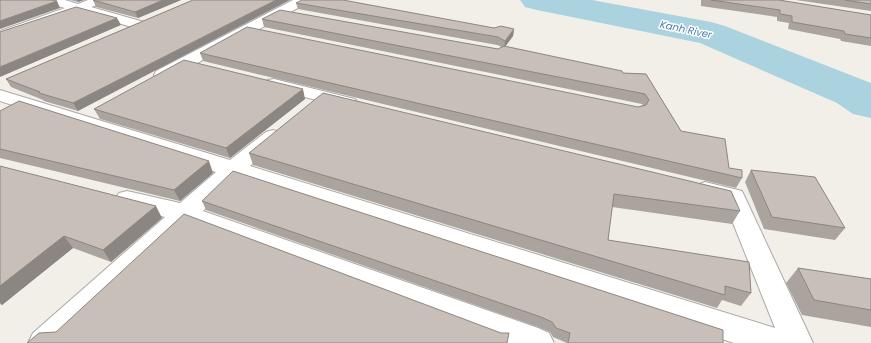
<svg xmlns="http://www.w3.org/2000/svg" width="871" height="343" font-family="Poppins,sans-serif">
<rect width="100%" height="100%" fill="#f2efe9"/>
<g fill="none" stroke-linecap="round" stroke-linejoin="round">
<path fill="#aad3df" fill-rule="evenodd" d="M520,0H592L711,22L725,26L871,83V118L853,114L837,103L700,43L537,10L525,7Z"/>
<g stroke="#a9a9a9" stroke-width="2">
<g id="minor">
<path d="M45,0H65L78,4L88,0H106L104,3L91,7L144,22L146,25L144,28L139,29L79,12L0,40V31L65,8L47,3Z"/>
<path d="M293,0H309L307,3L168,79L162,80L156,79L154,75L156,71Z"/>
<path d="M274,79L355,99L358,103L355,107L349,108L268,88L265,84L268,80Z"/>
<path d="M0,90L230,160L266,132L273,130L280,132L283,136L280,140L250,166L775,328L725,203L697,195L693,190L697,185L705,182L742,191L813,343H734L236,179L203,211L538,328L549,333L554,343H500L189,224L66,343H28L33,333L165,217L119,205L115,199L119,193L127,191L180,203L216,172L0,101Z"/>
</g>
</g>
<use href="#minor" fill="#fff" fill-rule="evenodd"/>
</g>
<g fill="#aba49e">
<path d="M70,0H84L78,2Z"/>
<path d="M93,0H181L138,18L96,7Z"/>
<path d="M193,0L78,111L44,101L43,100L11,87L6,79Z"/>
<path d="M701,0H779L871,15V46L841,41L840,39L788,29L789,23L777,21V17L701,6Z"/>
<path d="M796,0H871V11Z"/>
<path d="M296,3L494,28L514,29L513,36L505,47L623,73L646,74L681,131L729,168L742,178L736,188L203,61L200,53L638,107L643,105L642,104L264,27L262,19L498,49L502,47L497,45L298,9Z"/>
<path d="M305,99L230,158L100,119L94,109Z"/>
<path d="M0,111L213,173L180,201L0,158Z"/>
<path d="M249,153L731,191L740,211L732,224L612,207L608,240L751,293L741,306L722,300L717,308L253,165Z"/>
<path d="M0,166L162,218L111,262L73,248L2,305L0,304Z"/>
<path d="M751,170L845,228L835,240L764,229L745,182Z"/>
<path d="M202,201L723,343H567L553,337L550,332L538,327L206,210Z"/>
<path d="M798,268L871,279V327L802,315L786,283Z"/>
</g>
<g fill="#8b8681">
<path d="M77,0H84L78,2Z"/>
<path d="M163,0H181L138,18L135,12Z"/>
<path d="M276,0H290L78,111L73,103Z"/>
<path d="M57,1L60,8L0,29V21Z"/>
<path d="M117,18L121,25L0,77V67Z"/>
<path d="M514,29L513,36L504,48L505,41Z"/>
<path d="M303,89L305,99L230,158L226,148Z"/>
<path d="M209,161L213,173L180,201L174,190Z"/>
<path d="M156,206L162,218L111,262L103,250Z"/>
<path d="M64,236L73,248L2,305L0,302V286Z"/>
</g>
<g fill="#c7bfb8" stroke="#8b8681">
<path d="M0,0H51L57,1L0,21Z"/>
<path d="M93,0H163L135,12Z"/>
<path d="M193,0H276L73,103L39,93L40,92L6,79Z"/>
<path d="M302,0H343L494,28L501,26L514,29L505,41L498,37L296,3Z"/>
<path d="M711,0H779L871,15V38L845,34L844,31L792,22V16L780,14V10Z"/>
<path d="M845,0H871V4Z"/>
<path d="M76,7L117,18L0,67V32Z"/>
<path d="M280,10L498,49L504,46L622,71L623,73L646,74L681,131L725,139L729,168L742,170V178L200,53L247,27L638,107L646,105L649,100L645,94L262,19Z"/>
<path d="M184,60L303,89L226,148L94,109Z"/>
<path d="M323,93L731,191L740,211L614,194L608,240L749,262L751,293L725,286V295L249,153Z"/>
<path d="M19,101L209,161L174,190L0,149V111Z"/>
<path d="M0,166L156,206L103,250L64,236L0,286Z"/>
<path d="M751,170L815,177L845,228L772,217Z"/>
<path d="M233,171L723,330V343H568L570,333L556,328L552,322L541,317L202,201Z"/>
<path d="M184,214L501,333H509L507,343H27L39,333L56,332Z"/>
<path d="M798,268L871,279V310L814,300Z"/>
</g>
<g text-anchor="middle" stroke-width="3" stroke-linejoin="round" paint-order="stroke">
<g font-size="10" font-style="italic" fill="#4a7aab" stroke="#fff">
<text transform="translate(686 29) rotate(12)" y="4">Kanh River</text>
</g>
</g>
</svg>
